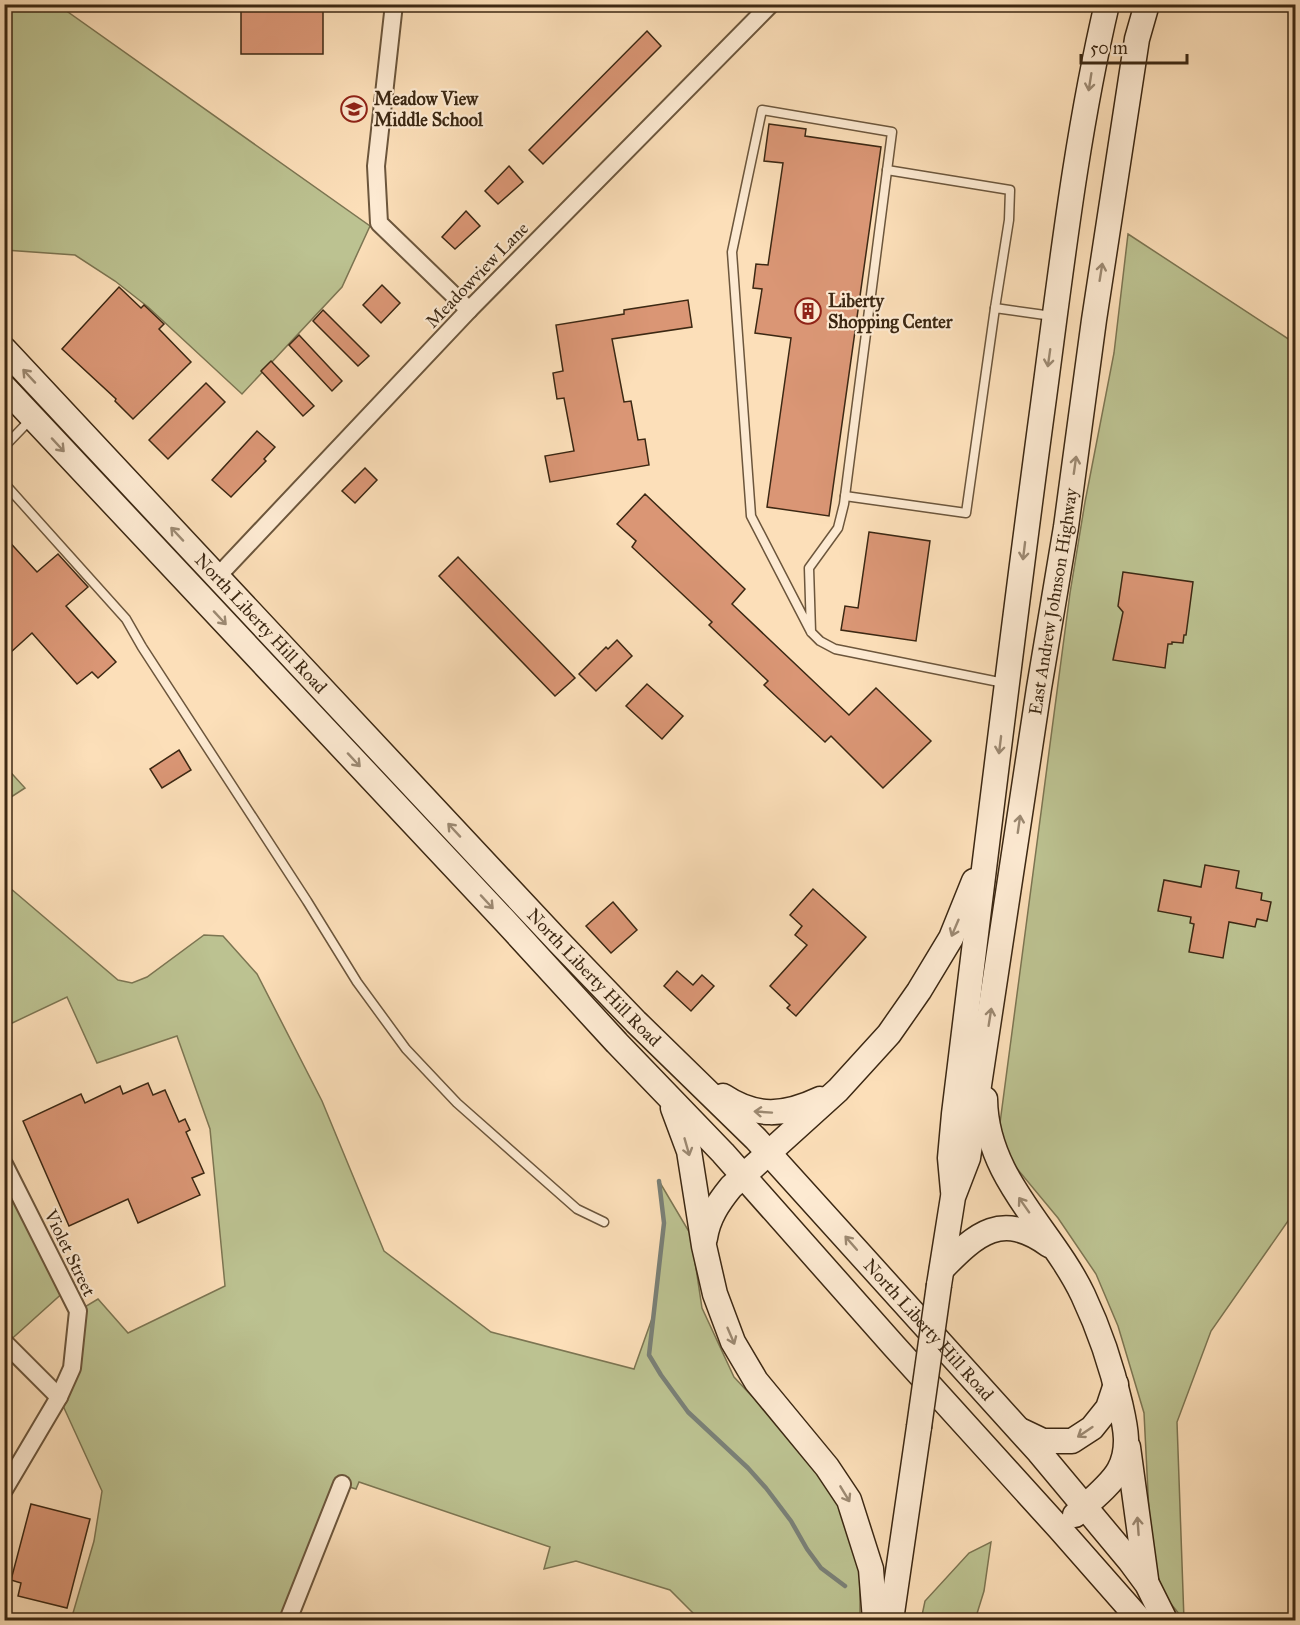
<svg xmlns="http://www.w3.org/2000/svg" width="1300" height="1625" font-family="'IM FELL Great Primer',serif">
<rect width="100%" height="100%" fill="#fcdfb9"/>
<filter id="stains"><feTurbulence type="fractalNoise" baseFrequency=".00333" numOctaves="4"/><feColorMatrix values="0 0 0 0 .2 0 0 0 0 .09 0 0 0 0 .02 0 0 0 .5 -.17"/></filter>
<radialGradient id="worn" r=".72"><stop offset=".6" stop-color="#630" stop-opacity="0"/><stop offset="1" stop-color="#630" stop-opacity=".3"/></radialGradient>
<g fill="#bcc291" stroke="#7c7552" stroke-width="1.5">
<path d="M4,5H58L370,226L342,287L242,394L148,307L115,281L75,255L5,250Z"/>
<path d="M1128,234L1296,344L1295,1211L1211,1331L1177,1422L1184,1620L1167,1599L1158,1578L1151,1552L1144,1413L1118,1326L1096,1274L1058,1218L1004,1153L1000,1123L1070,593L1085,502L1114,353Z"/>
<path d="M4,765L25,788L5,801H4Z"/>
<path d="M10,888L118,980L132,983L147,977L204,935L223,936L257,974L322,1101L384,1251L491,1332L634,1369L654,1313L664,1223L659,1181L691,1235L702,1308L734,1377L793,1440L825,1481L844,1513L860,1566V1620H700L670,1590L576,1561L544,1569L550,1547L359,1482L356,1489L343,1485L288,1620H71L94,1541L102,1491L59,1397L78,1311L98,1299L128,1333L225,1286L210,1129L177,1036L97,1063L67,997L8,1025L5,1050V889Z"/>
<path d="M4,1164L67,1289L6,1344L4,1342Z"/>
<path d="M991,1542L984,1591L975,1620H921L925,1601L969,1553Z"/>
</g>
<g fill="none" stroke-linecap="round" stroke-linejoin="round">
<path stroke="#7a8077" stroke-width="4.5" d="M659,1181L664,1223L649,1355L661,1375L688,1412L748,1468L766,1488L791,1521L807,1549L821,1568L845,1586"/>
</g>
<g fill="#da9675" stroke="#3c2813" stroke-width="1.5">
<rect x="241" y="4" width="82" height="50"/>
<path d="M647,31L661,46L543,164L529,150Z"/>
<path d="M769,124L806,129L805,136L881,147L829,516L767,507L791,338L755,333L762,289L753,288L756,264L768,265L783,163L764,161Z"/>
<path d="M509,166L523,182L498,204L485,191Z"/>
<path d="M466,211L480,226L455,249L442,237Z"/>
<path d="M382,285L400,303L381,323L363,305Z"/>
<path d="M119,287L141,308L144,305L164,324L159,329L191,362L133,419L115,401L116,399L62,349Z"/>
<path d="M688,300L692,327L612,339L624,402L631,401L638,440L645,439L649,465L550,482L545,456L574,451L564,398L557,399L553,373L563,371L556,325L624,314V310Z"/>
<path d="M323,310L369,356L358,366L313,321Z"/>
<path d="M299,335L342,381L332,391L289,345Z"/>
<path d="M271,361L314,406L303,416L261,371Z"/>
<path d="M206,383L225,402L168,459L149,440Z"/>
<path d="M257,431L275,447L264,459L266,461L231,497L212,480Z"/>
<path d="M365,468L377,480L355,503L342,491Z"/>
<path d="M645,494L745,589L732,604L849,715L876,688L931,741L883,788L831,736L825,742L764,685L768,681L709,625L712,622L632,547L636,541L617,524Z"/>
<path d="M869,532L930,541L916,641L841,630L845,606L858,608Z"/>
<path d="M4,536L37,572L58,554L88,587L66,606L116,662L98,678L92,672L77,684L32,633L11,652L4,645Z"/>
<path d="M458,557L575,678L555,696L439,576Z"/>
<path d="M1123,572L1193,582L1186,635H1184L1183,643L1172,642V644H1168L1165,668L1113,660L1123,612L1118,606Z"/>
<path d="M617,640L632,656L596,691L579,674L606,647L608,649Z"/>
<path d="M647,684L683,716L662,739L626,706Z"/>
<path d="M179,750L191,770L162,788L150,769Z"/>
<path d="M1205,865L1239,871L1236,888L1262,893L1261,900L1271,902L1267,921L1257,919L1255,927L1229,922L1223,958L1189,952L1194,924L1190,923L1191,917L1158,911L1164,880L1201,887Z"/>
<path d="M813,889L866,937L796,1016L787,1008L790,1005L770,986L807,945L795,935L802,926L790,915Z"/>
<path d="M613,902L637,930L611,953L586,926Z"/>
<path d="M677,971L693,985L702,975L714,986L691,1011L664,986Z"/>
<path d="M148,1083L153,1095L165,1090L179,1122L185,1119L190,1130L186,1132L204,1173L192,1178L200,1195L138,1223L128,1199L69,1226L23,1121L81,1094L85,1103L120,1086L123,1094Z"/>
<path d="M31,1504L90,1519L67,1608L18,1596L21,1583L11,1580Z"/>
</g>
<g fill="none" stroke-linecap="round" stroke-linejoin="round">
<g stroke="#6c563c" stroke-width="11">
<g id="service">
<path d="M887,170L1010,190L1009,220L995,308"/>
<path d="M4,447L30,420"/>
<path d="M4,483L126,619L142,647L307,901L357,982L406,1049L457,1103L577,1209L604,1222"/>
<path d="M845,496L966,513L995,308L1052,316"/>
<path d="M811,632L809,568L838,528L844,504L892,132L762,110L732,252L751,516L811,632L820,641L835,649L1004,683"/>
</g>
</g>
<g stroke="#6c563c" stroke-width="20">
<g id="minor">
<path d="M394,4L376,166L379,223L469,310"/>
<path d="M217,577L469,310L771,4"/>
<path d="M4,1164L78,1311L72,1368L59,1397L4,1490"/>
<path d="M4,1342L59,1397"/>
<path d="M288,1620L342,1484"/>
</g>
</g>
<g stroke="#3c2813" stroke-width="27">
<g id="secondary">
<path id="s1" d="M4,349L558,941L636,1022L756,1139L1039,1452L1130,1561L1147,1584L1165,1620"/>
<path d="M4,387L506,922L617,1043L723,1153L894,1346L1059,1528L1140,1620"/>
<path d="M723,1096C756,1118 784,1116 820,1099"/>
<path d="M985,1099C986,1179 1051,1228 1083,1295C1099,1329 1112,1367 1120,1403C1125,1425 1131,1448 1119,1470C1111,1485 1088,1503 1075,1515"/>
<path d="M673,1108L689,1151L704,1246L715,1294L733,1342L756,1381L827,1467L849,1500L871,1569L875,1620"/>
<path d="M953,1191L950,1158L954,1114C983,878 1011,641 1043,405C1061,271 1076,136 1107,4"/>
<path d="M705,1238C708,1218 718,1203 731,1187L838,1090L889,1034L919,991L951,938L974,881"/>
<path d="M942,1269C977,1233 1002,1211 1049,1245"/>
<path id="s2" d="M939,1285L953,1197L968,1158L1039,688L1066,527L1094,320L1137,39L1147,4"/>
<path d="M1022,1431L1043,1441H1072L1092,1428L1108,1408L1116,1384"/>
<path d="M1128,1447L1146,1579"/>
<path d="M891,1620L919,1427"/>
</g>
</g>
<use href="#service" stroke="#fdead2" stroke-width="8"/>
<use href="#minor" stroke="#fdead2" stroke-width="16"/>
<use href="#secondary" stroke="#fdead2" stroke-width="24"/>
<g stroke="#3c2813" stroke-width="27" stroke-linecap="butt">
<path id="secondary-bridge" d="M919,1427L939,1285"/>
</g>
<use href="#secondary-bridge" stroke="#fdead2" stroke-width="24"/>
</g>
<defs><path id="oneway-shaft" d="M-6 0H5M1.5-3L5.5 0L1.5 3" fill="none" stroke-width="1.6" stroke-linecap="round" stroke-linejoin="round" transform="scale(1.5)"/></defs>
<g stroke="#9c8972">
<use href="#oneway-shaft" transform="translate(1090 82) rotate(99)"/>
<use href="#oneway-shaft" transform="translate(1101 272) rotate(-81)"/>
<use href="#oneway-shaft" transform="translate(1049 358) rotate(98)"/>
<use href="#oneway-shaft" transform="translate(29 376) rotate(-133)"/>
<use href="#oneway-shaft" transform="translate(58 445) rotate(47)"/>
<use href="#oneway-shaft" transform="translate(1075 465) rotate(-82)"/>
<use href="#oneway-shaft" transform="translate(177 534) rotate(-133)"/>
<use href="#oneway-shaft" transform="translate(1024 551) rotate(97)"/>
<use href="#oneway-shaft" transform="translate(220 618) rotate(47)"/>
<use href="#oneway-shaft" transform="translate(1000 745) rotate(97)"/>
<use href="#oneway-shaft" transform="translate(354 760) rotate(47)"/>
<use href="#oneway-shaft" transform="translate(1019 824) rotate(-82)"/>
<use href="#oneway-shaft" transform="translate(454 830) rotate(-133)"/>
<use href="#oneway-shaft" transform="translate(487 902) rotate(47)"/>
<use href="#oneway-shaft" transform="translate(955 928) rotate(113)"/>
<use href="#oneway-shaft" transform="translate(990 1017) rotate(-81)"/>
<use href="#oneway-shaft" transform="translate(763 1112) rotate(-176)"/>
<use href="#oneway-shaft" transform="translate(687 1147) rotate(74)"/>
<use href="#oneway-shaft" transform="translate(1024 1205) rotate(-125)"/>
<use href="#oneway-shaft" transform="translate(851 1243) rotate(-131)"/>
<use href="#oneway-shaft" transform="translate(731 1336) rotate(67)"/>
<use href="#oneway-shaft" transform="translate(1085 1432) rotate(146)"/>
<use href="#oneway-shaft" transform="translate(845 1494) rotate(59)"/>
<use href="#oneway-shaft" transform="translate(1138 1526) rotate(-94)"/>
</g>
<defs>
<g id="school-ring" transform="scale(1.35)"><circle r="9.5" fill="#fdead2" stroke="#8f2418" stroke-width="1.5"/><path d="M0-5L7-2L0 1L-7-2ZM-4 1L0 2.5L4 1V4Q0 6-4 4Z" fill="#8f2418"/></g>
<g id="building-ring" transform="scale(1.35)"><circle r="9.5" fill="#fdead2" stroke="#8f2418" stroke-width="1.5"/><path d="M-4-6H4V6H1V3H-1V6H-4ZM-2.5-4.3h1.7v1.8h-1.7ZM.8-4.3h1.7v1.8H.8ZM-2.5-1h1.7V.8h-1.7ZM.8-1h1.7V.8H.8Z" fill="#8f2418"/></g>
</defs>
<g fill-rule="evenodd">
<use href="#school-ring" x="354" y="109"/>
<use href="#building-ring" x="808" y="311"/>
</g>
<g text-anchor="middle" stroke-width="4.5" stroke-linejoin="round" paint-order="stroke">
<g font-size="18" font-weight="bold" fill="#3c2813" stroke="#fdead2" text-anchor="start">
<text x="374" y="105">Meadow View<tspan x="374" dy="21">Middle School</tspan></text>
<text x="828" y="307">Liberty<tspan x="828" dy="21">Shopping Center</tspan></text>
</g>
<g font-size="18" fill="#3c2813" stroke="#fdead2">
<text transform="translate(477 275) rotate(-46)" y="6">Meadowview Lane</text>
<text dy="6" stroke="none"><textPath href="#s2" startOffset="694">East Andrew Johnson Highway</textPath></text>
<text dy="6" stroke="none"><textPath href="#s1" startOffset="376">North Liberty Hill Road</textPath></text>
<text dy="6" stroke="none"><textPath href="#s1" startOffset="862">North Liberty Hill Road</textPath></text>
<text transform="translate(70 1253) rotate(64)" y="6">Violet Street</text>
<text dy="6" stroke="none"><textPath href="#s1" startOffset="1348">North Liberty Hill Road</textPath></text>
</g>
</g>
<rect width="1300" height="1625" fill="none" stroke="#fcdfb9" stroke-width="24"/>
<rect x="6" y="6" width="1288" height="1613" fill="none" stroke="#3c2813" stroke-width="3"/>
<rect x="12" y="12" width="1276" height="1601" fill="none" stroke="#3c2813" stroke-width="1.5"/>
<path d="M1081 54v9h106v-9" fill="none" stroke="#3c2813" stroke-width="3"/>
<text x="1090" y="54" font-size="18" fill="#3c2813" stroke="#fdead2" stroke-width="4.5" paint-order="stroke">50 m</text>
<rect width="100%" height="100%" filter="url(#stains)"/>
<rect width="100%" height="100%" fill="url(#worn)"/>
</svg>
